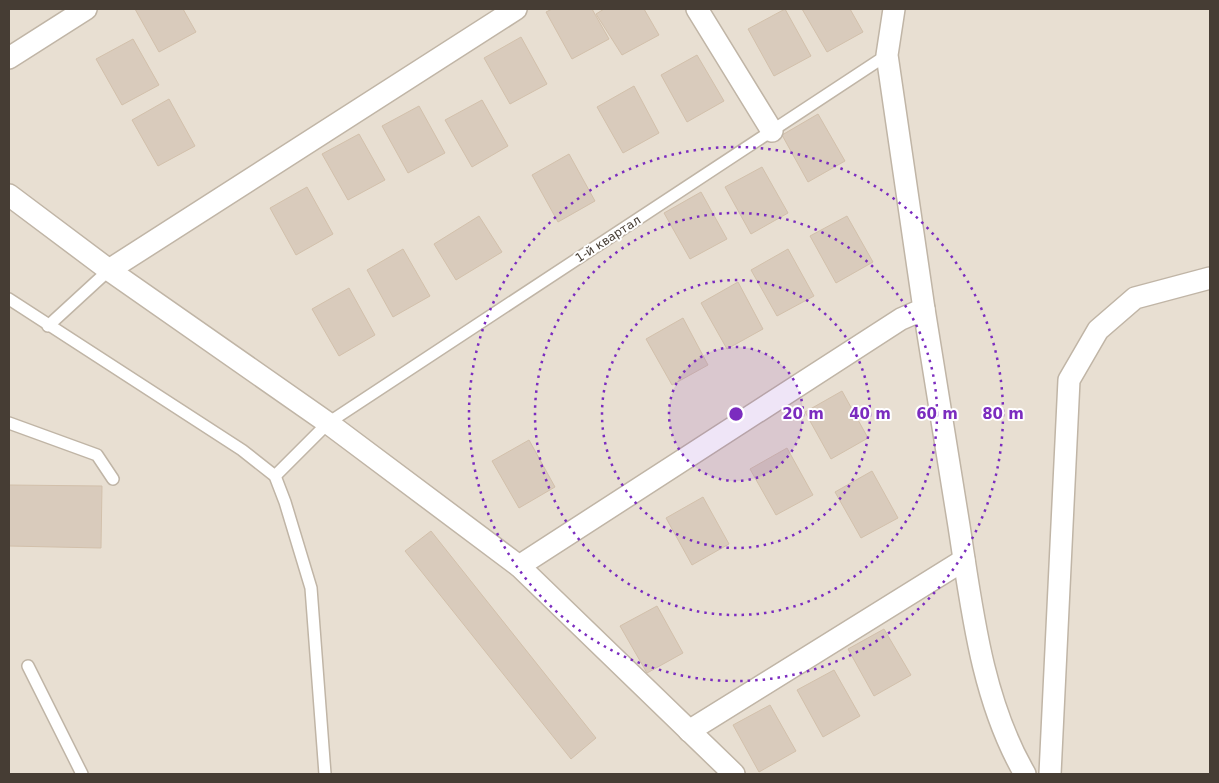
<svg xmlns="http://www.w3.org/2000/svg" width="1219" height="783" font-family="'DejaVu Sans',sans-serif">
<rect width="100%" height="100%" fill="#f4eee4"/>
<rect fill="#e8dfd2" x="9" y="9" width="1201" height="765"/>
<g fill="#d9cbbc" stroke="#d2c0ab">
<path d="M135,9H183L196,32L159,52Z"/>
<path d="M552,9H592L609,39L572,59L546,12Z"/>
<path d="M604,9H644L659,35L622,55L596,14Z"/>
<path d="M785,9L811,56L774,76L748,29Z"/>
<path d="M802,9H850L863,32L827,52Z"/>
<path d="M521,37L547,84L510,104L484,58Z"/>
<path d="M133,39L159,85L122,105L96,59Z"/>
<path d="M697,55L724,101L687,122L661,75Z"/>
<path d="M634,86L659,133L623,153L597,107Z"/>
<path d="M169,99L195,146L158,166L132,120Z"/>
<path d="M482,100L508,146L472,167L445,120Z"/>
<path d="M419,106L445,153L408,173L382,126Z"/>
<path d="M818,114L845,161L808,182L782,135Z"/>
<path d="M359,134L385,180L348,200L322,154Z"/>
<path d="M569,154L595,201L558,222L532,175Z"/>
<path d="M762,167L788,213L751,234L725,187Z"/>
<path d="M307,187L333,234L296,255L270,208Z"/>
<path d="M701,192L727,239L690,259L664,213Z"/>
<path d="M479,216L502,252L456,280L434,244Z"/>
<path d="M847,216L873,262L836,283L810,236Z"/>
<path d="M403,249L430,296L393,317L367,270Z"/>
<path d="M788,249L814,296L777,316L751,270Z"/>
<path d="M738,282L763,329L727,349L701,303Z"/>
<path d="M349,288L375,335L339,356L312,309Z"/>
<path d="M683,318L708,365L672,385L646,339Z"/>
<path d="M842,391L868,438L831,459L805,412Z"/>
<path d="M529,440L555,487L519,508L492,461Z"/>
<path d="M787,448L813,495L776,515L750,469Z"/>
<path d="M872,471L898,518L861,538L835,492Z"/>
<path d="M9,485L102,486L101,548L9,546Z"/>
<path d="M703,497L729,544L692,565L666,518Z"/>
<path d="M431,531L596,738L571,759L405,551Z"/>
<path d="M657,606L683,653L647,673L620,626Z"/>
<path d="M884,629L911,675L874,696L848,649Z"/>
<path d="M834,670L860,716L823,737L797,690Z"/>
<path d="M770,705L796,751L759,772L733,725Z"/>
</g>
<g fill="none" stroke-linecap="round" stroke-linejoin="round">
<g stroke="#c0b5a6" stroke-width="14">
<g id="lane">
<path d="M9,299L242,450L275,476L285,502L311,588L325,774"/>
<path d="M48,326L109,270"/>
<path d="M9,423L97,455L113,479"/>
<path d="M275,476L328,423L887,55"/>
<path d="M28,666L82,774"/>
</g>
</g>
<g stroke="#c0b5a6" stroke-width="24">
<g id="street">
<path d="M697,9L772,131"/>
<path d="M9,58L86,9"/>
<path d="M9,195L109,270L328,423L519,566L901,319L924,309L887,55L894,9"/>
<path d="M109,270L516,9"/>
<path d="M924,309C936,381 947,454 959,526C972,610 982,700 1025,774"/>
<path d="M519,566L734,774"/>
<path d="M689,731L964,560"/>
<path d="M1050,774L1069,380L1098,330L1135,298L1210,278"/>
</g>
</g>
<use href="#lane" stroke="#fff" stroke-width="11"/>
<use href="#street" stroke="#fff" stroke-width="21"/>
</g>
<circle cx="736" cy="414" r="67" fill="#7b2cbf" fill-opacity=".12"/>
<g fill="none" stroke="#7b2cbf" stroke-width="2.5" stroke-dasharray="2.5 5">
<circle cx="736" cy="414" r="67"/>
<circle cx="736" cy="414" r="134"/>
<circle cx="736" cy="414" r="201"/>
<circle cx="736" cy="414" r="267"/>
</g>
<g text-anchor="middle" stroke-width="4" stroke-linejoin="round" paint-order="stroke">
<g font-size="12" fill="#463d34" stroke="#fff">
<text transform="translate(608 239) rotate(-33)" y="4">1-й квартал</text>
</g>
</g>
<circle cx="736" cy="414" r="8" fill="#7b2cbf" stroke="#fff" stroke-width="2.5"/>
<g font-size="15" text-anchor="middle" font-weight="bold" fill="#7b2cbf" stroke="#fff" stroke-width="4" stroke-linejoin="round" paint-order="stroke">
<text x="803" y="419">20 m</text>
<text x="870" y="419">40 m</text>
<text x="937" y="419">60 m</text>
<text x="1003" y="419">80 m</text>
</g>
<rect width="1219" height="783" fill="none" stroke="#463d34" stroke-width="20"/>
</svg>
